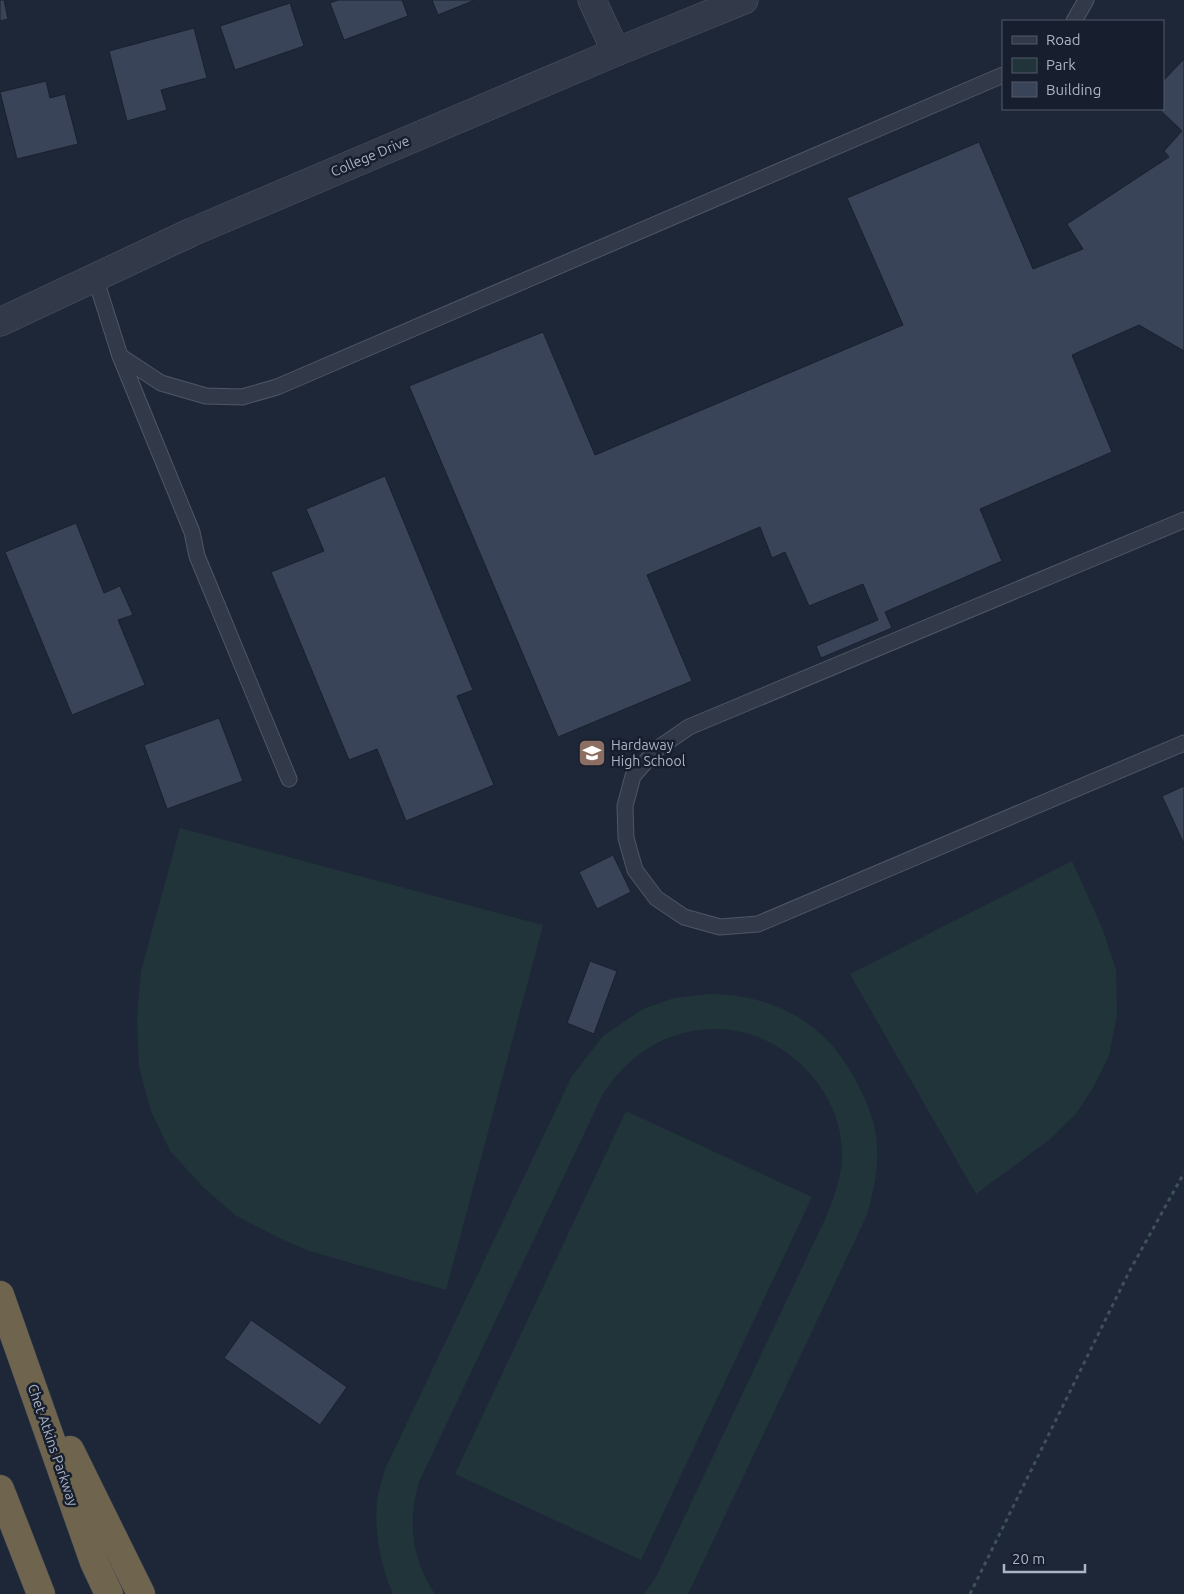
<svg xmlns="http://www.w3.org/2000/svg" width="1184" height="1594" font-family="Ubuntu,sans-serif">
<rect width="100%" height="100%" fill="#1e2738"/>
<g fill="#203439">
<path d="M180,828L543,925L446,1290L309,1251L277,1237L235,1215L204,1188L170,1151L151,1111L139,1067L137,1018L141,971Z"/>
<path d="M1072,861L1103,930L1116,970L1117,1015L1109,1056L1094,1086L1076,1114L1049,1140L976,1194L850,974Z"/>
<path d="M710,994C781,995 833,1028 862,1093C869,1107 874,1121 876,1136C880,1163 874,1190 867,1215L688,1594H644L656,1577L826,1217C834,1197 842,1177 842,1155C842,1127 833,1103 816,1081C757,1005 651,1014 602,1096L419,1482C407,1520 412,1561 435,1594H393C381,1569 374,1530 377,1503C378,1491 382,1480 385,1469L572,1076L603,1036L643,1009L674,998Z"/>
<path d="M626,1111L812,1197L641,1560L455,1474Z"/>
</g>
<g fill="#3a4458" stroke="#19202f">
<path d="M0,0H4L8,19L0,21Z"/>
<path d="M338,0H402L408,16L344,40L330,3Z"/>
<path d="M432,0H475L438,15Z"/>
<path d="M290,3L304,46L235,70L220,26Z"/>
<path d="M194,28L207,78L161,90L167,110L127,121L109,51Z"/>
<path d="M1184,59V351L1139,325L1072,355L1112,452L980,509L1002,561L885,612L892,628L821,658L816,646L878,620L863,584L809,606L785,552L772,558L760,527L647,575L692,681L558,737L409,386L543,332L595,455L903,325L847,198L979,142L1033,269L1083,249L1067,224L1169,157L1164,151L1182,131L1159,109H1163V81Z"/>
<path d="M46,81L50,98L65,94L78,144L17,159L0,92Z"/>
<path d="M385,476L473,690L457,696L494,785L406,821L377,749L349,760L271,572L324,551L306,509Z"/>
<path d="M76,523L104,593L120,586L133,615L118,620L145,685L72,715L5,552Z"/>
<path d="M219,718L243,781L167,809L144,745Z"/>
<path d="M1184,786V844L1162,796Z"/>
<path d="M613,855L631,892L597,909L579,872Z"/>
<path d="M590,961L617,971L594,1034L567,1023Z"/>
<path d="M251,1320L347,1387L320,1425L224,1358Z"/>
</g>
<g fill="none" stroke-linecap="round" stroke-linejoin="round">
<g stroke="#4f5666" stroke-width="17">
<g id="service">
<path d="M1074,21L1086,0"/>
<path d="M95,277L120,356L192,532L197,556L289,779"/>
<path d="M120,356L161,383L206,396L242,397L277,387L1003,75"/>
<path d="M1184,520L689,727L657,749L633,776L625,806L626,838L635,870L656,898L684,917L720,927L758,924L1184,743"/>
</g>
</g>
<g stroke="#4f5666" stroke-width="29">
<path id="minor" d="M592,0L616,52"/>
</g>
<g stroke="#4f5666" stroke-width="29">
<path id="tertiary" d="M0,322L192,232L616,52L744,0"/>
</g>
<g stroke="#3c4353" stroke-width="29">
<g id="motorway">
<path d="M0,1295L94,1562L109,1594"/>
<path d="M70,1450L141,1594"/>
<path d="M0,1489L41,1594"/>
</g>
</g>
<path stroke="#3d5156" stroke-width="3" stroke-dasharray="4 4" stroke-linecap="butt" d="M970,1594L1129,1272L1184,1173"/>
<use href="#service" stroke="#323948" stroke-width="15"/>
<use href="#minor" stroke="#323948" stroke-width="28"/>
<use href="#tertiary" stroke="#323948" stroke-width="28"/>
<use href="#motorway" stroke="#6f654e" stroke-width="28"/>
</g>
<defs>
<g id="school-square" transform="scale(1.4375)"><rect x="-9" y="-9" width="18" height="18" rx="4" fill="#8d6e63" stroke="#171e2d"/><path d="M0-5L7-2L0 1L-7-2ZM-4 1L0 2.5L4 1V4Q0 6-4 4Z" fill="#fff"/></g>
</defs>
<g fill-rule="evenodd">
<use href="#school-square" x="592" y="753"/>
</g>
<g text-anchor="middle" stroke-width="5" stroke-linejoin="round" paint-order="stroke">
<g font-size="14" fill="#abb3c5" stroke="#171e2d">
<text transform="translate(370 156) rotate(-23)" y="5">College Drive</text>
<text transform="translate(53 1445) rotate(71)" y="5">Chet Atkins Parkway</text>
</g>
<g font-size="14" fill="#abb3c5" stroke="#171e2d" text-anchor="start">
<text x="611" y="750">Hardaway<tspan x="611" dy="16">High School</tspan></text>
</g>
</g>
<rect x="1002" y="20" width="162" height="90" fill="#171e2d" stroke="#525a6a"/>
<rect x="1012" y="36" width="25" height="8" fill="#323948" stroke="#525a6a"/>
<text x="1046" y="45" font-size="15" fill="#abb3c5">Road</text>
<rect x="1012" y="58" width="25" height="15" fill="#203439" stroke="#525a6a"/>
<text x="1046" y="70" font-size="15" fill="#abb3c5">Park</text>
<rect x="1012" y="82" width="25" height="15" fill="#3a4458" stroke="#525a6a"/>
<text x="1046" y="95" font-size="15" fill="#abb3c5">Building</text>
<path d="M1004 1564v8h81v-8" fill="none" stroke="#abb3c5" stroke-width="2.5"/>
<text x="1012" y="1564" font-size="15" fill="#abb3c5" stroke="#171e2d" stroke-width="4" paint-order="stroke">20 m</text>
</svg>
